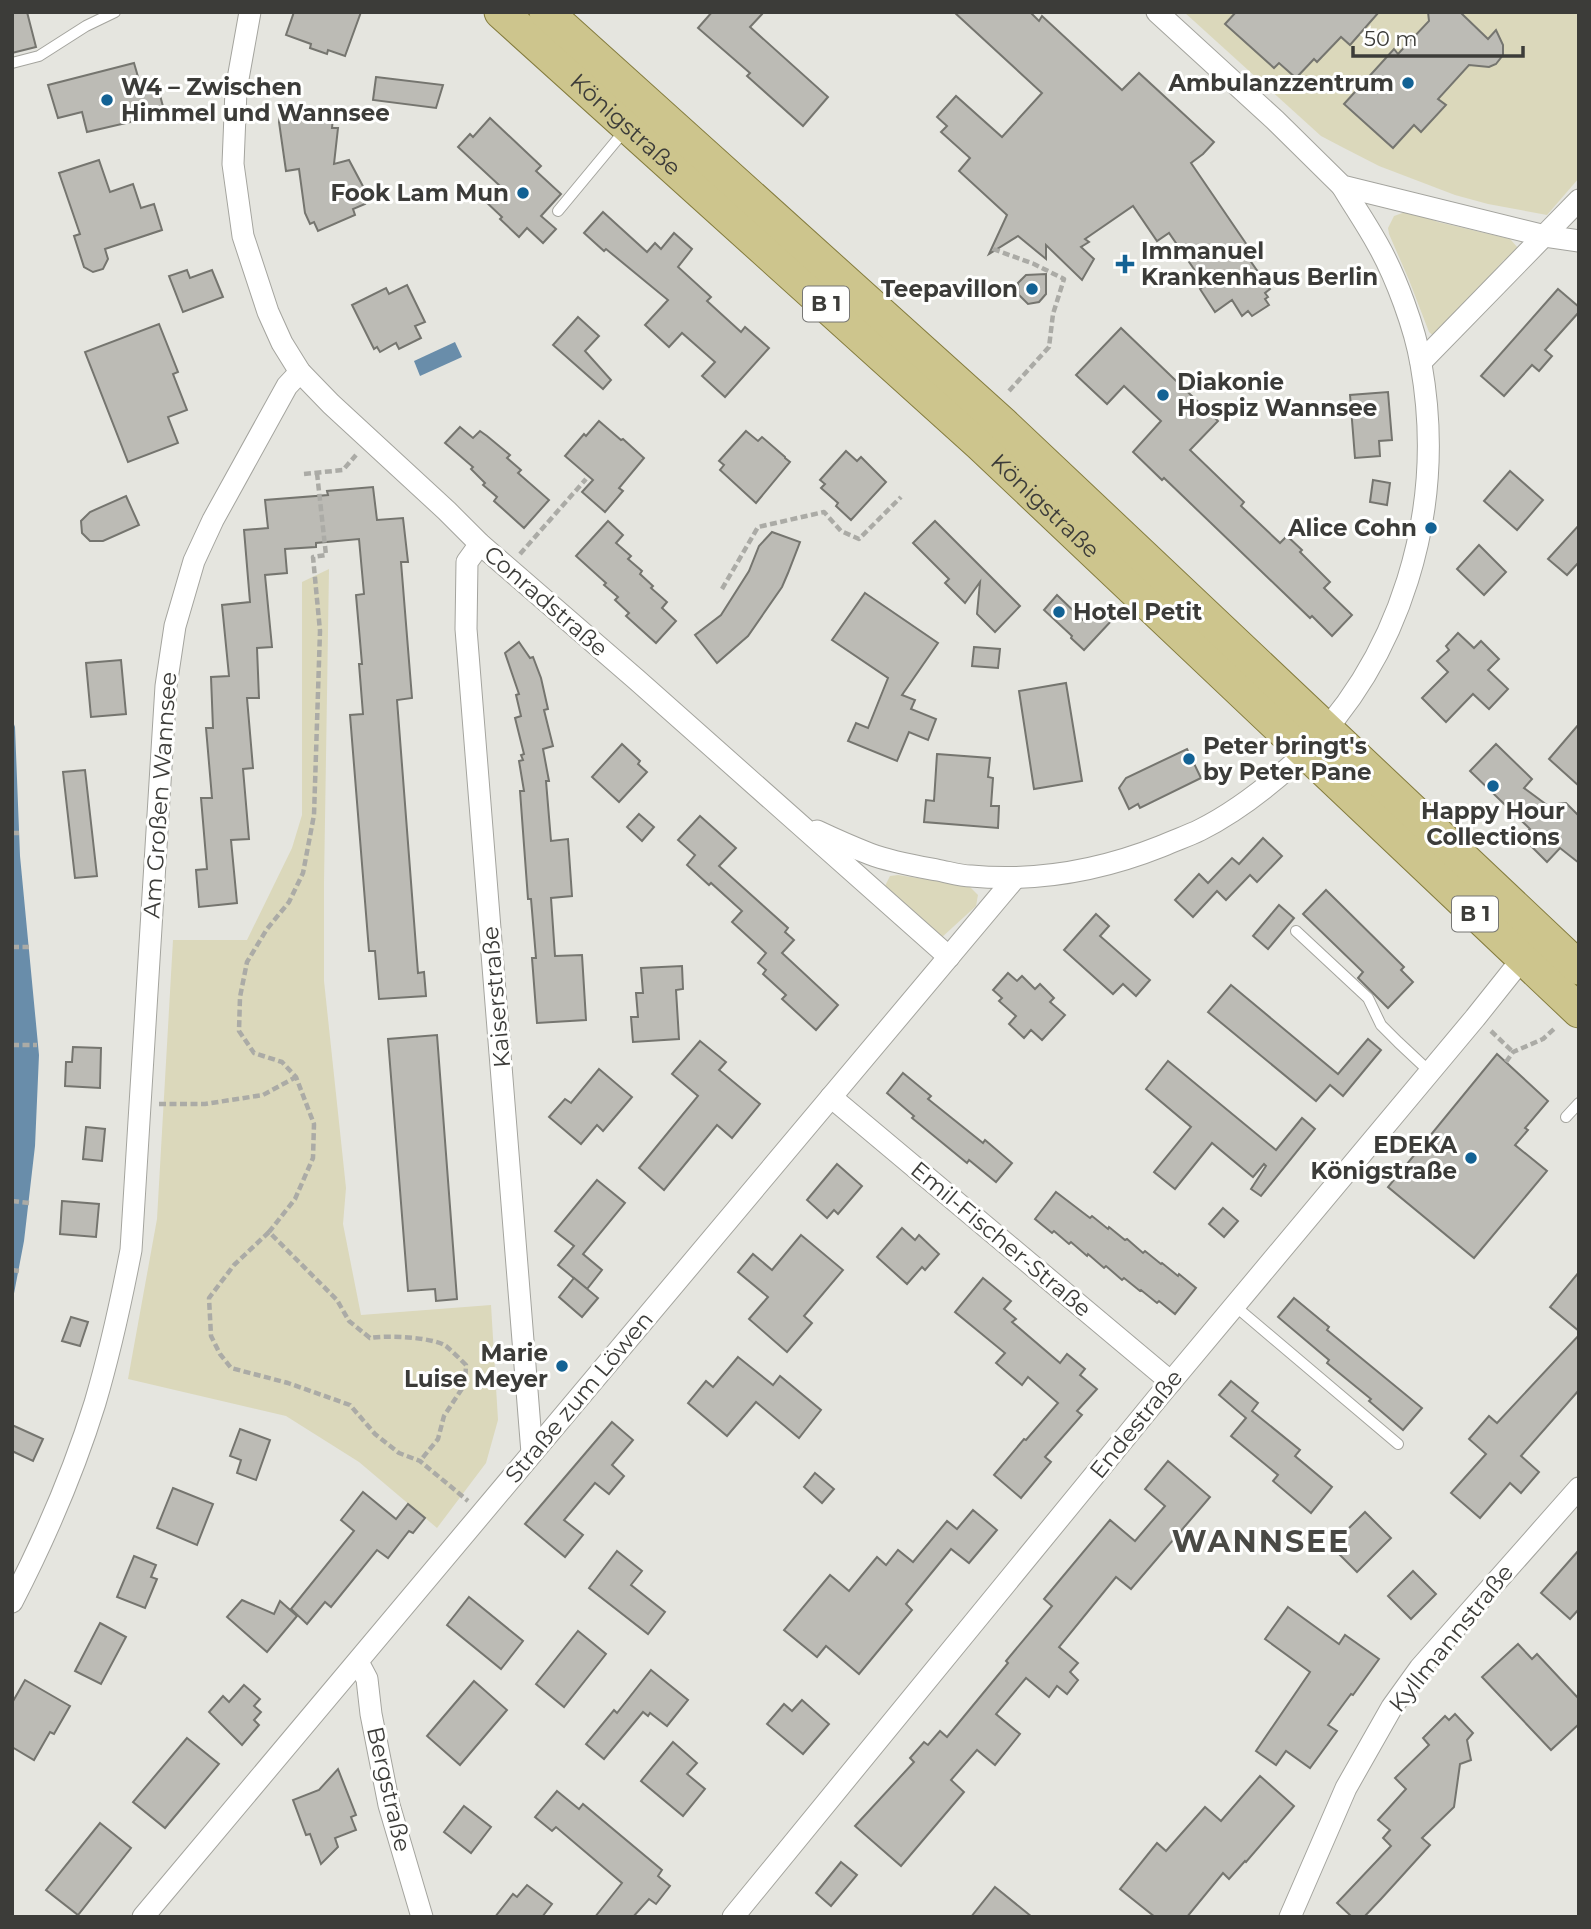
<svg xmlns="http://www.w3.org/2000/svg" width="1591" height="1929" font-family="Montserrat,sans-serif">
<rect width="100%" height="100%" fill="#e5e5df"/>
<g fill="#dbd8bb">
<path d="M1184,12H1579V178L1547,215L1488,204L1455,195L1379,166L1342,147L1321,136Z"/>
<path d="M1408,211L1438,222L1510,239L1518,248L1517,259L1504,260L1435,337L1429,332L1409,280L1389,234L1388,228L1394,216Z"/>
<path d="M329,569L324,883V981L346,1188L343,1224L361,1315L491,1305L498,1420L486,1463L437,1528L359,1462L286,1416L128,1379L157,1219L173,940H247L292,848L302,815V582Z"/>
<path d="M898,875L969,886L978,895L976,906L941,938L884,888L890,876Z"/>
</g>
<g fill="#698daa">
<path d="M455,342L462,357L420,376L414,361Z"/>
<path d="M12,719L15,727L20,856L39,1055L35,1146L24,1241L12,1304Z"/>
</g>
<g fill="#bcbbb5" stroke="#75756f" stroke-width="2">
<path d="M12,12H27L36,47L12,53Z"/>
<path d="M294,12H361L345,56L328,50L327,54L310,48L311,44L286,35Z"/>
<path d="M712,12H764L750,27L828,97L803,126L747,76L750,73L698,28Z"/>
<path d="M954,12H1030L1039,21L1042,16L1122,90L1139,73L1214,142L1203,154L1191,163L1247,245L1242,249L1270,289L1265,293L1268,297L1265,299L1269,305L1252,316L1248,311L1242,316L1232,300L1215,312L1200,289L1205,285L1169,233L1157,241L1133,206L1085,239L1089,242L1081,247L1094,259L1082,280L1046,245V259L1018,236L989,254L1007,215L959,171L970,158L941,132L947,126L937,117L956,96L1002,137L1042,93Z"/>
<path d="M1236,12H1379L1350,45L1341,37L1317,62L1314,59L1296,78L1279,63L1274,68L1225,24Z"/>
<path d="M1428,12H1460L1488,39L1496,30L1503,45V55L1496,64L1489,67L1469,65L1438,99L1446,105L1421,132L1414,125L1393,148L1344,104L1394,49L1398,54L1429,21Z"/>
<path d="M134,63L141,87L157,84L165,114L87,132L82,112L58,118L48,85Z"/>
<path d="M376,77L443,85L436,108L373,100Z"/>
<path d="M281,105L324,110L323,117L333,118L332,128H338L334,164L349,160L366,192L361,195L365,204L353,209L355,215L318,231L314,222L310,224L305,213L299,169L286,171L279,122Z"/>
<path d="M490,118L541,166L536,171L561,194L541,216L556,229L543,243L527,228L519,237L500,219L502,217L484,200L499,185L458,147L470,134L473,137Z"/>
<path d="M99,160L110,192L133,184L141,208L154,204L162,230L105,249L108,259L103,269L93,272L84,267L74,236L80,234L59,173Z"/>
<path d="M603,212L647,252L655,243L661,249L674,233L692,249L678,267L711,297L707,301L741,332L745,327L769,348L725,397L702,376L715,362L682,333L669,347L645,325L668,300L606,249L604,251L584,233Z"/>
<path d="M187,270L190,278L212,270L223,297L183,312L169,276Z"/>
<path d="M1046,274V294L1039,302L1028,304L1019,295L1018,283L1026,275Z"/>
<path d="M407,285L425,322L415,326L421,338L399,349L396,343L380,352L377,347L374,349L352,305L386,288L389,294Z"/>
<path d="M1558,289L1579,307V312L1545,350L1552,356L1539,371L1532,365L1504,396L1481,376Z"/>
<path d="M578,317L599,336L585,351L611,380L603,389L553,345Z"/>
<path d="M159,324L178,372L173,374L187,410L168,417L178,443L128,462L85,352Z"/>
<path d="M1121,328L1218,421L1190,450L1244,502L1241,506L1280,543L1287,536L1302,550L1300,552L1330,582L1324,588L1352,615L1332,636L1312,616L1310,618L1164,478L1162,480L1133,452L1161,421L1124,386L1107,404L1076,375Z"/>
<path d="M1388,392L1392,440L1379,441L1380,456L1355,458L1350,395Z"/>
<path d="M599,421L621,440L623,439L644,458L619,488L623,491L605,512L582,492L593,480L565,456L584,434L586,436Z"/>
<path d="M460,427L473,438L480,431L487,436L510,455L507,458L521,470L518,473L549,500L524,528L494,501L497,497L483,485L485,483L471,469L473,467L445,443Z"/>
<path d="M746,431L758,441L762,437L785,457V458L790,462L756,503L720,470L724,465L719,461Z"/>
<path d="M846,451L857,461L861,457L886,482L851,520L836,506L838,503L821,488L825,484L820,480Z"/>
<path d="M1510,471L1543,500L1517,530L1484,501Z"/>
<path d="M1373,480L1390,483L1387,505L1370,502Z"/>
<path d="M373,487L377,520L403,518L408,562H401L412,698L397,700L418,973L424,972L426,996L379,999L375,951H369L350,715L363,714L359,664H362L356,595L364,594L359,539L316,543V547L285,549L287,573L265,575L272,647L257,648L259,698H247L253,768L243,769L249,839L231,840L237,903L199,907L196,870L207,869L201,798H212L206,728H213L211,677L229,676L222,605L250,602L244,530L268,528L265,500L328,495L327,491Z"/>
<path d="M126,496L139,525L103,541H90L82,533L81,521L90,512Z"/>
<path d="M608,521L623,535L616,543L631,556L628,559L642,571L640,574L653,586L651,588L667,602L662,608L676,621L656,643L626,616L629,613L615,600L618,597L604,585L606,583L576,556Z"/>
<path d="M935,521L1020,606L995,632L977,614L980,582L965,603L945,583L949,579L913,543Z"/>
<path d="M1579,525V562L1567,575L1548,559Z"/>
<path d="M772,532L800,542L788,573L782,587L748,636L717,663L695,635L721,615L749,571L759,546Z"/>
<path d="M1479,545L1506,572L1484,595L1457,569Z"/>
<path d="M865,593L938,643L902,695L915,700L911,709L936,719L928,740L909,732L897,761L848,741L856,723L868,728L888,678L832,640Z"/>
<path d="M1057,595L1085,622L1099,606L1113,619L1084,650L1071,638L1072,636L1044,610Z"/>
<path d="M1458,633L1474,648L1481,641L1499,659L1488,670L1508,689L1489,709L1473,694L1446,722L1422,698L1448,672L1437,661L1449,650L1446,646Z"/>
<path d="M519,642L530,658L533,657L541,678L548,709L544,710L553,746L543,749L549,781H546L551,841L568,839L572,896L551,898L555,956L582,955L586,1020L537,1023L532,958H536L531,899H528L520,791H524L519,761L523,760L521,755L524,754L515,718L521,716L516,695L519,694L505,653Z"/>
<path d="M974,647L1000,649L998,668L972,666Z"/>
<path d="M121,660L126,714L91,717L86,663Z"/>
<path d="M1066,683L1082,781L1034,789L1019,691Z"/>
<path d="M1579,724V786L1549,759Z"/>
<path d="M622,744L640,761L638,764L647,772L619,802L592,777Z"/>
<path d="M1496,744L1532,779L1524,788L1547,805L1566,803L1579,816V863L1560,848L1547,862L1522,837L1530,829L1470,771Z"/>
<path d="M1187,749L1201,778L1140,808L1138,804L1129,809L1119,788L1126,778Z"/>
<path d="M937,754L990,758L988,777L993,778L991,806H999L998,828L924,822L926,800L934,801Z"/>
<path d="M85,770L97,876L75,878L63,772Z"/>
<path d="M639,814L654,827L642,841L627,827Z"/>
<path d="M700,816L736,848L719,866L788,928L785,932L794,940L782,953L838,1005L816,1030L782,999L786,995L763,974L766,970L758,963L766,953L732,922L742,911L711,883L709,885L687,865L695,855L678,840Z"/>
<path d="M1263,838L1282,856L1257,882L1250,875L1226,900L1217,891L1193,917L1175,900L1199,874L1208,883L1232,858L1239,864Z"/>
<path d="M1326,890L1404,967L1401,970L1413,982L1388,1008L1358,978L1363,972L1303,914Z"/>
<path d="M1279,905L1294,918L1268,949L1253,936Z"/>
<path d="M1096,914L1109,926L1100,936L1150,980L1136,996L1123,984L1113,994L1064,950Z"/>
<path d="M682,966L683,989L676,990L679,1039L633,1042L631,1017H638L636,993H643L641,968Z"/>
<path d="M1008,973L1017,981L1022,976L1035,989L1040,984L1054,998L1050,1002L1065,1015L1042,1040L1031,1030L1024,1038L1009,1024L1016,1016L999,1001L1002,998L993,990Z"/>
<path d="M1231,985L1338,1074L1368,1039L1381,1050L1343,1096L1330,1085L1316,1101L1208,1012Z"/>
<path d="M437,1035L457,1299L436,1301L435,1289L408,1291L388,1039Z"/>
<path d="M700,1041L726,1062L719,1070L760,1104L732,1138L717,1125L664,1190L639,1168L698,1096L672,1074Z"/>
<path d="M73,1047L101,1048L100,1088L65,1086L66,1062H72Z"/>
<path d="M1497,1054L1548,1101L1525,1128L1528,1130L1515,1145L1547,1171L1474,1258L1388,1187Z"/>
<path d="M1168,1061L1276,1150L1302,1118L1315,1129L1261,1196L1251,1189L1266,1166L1264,1164L1253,1177L1212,1143L1175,1189L1154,1172L1191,1127L1146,1089Z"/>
<path d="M599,1069L632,1097L603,1131L597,1125L581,1144L549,1117L565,1099L571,1103Z"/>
<path d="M903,1073L931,1096L928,1099L983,1143L985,1140L1012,1163L996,1182L969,1160L967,1163L912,1118L914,1116L887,1093Z"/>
<path d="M86,1127L105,1129L102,1161L83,1159Z"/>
<path d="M837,1164L862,1186L838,1214L834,1210L827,1218L807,1200Z"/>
<path d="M597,1180L625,1203L583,1254L602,1270L587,1289L558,1265L574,1246L555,1231Z"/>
<path d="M1056,1192L1090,1218L1092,1216L1108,1229L1109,1227L1125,1240L1127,1239L1143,1253L1145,1251L1161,1264L1162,1263L1178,1276L1179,1274L1196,1288L1175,1314L1159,1301L1157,1303L1141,1290L1140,1291L1124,1278L1122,1280L1106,1266L1104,1268L1088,1254L1087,1256L1071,1242L1069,1244L1054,1231L1052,1233L1035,1219Z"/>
<path d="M62,1201L99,1204L96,1237L60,1234Z"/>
<path d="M1223,1208L1238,1221L1224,1237L1209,1224Z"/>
<path d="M902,1228L915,1240L919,1235L939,1254L925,1270L922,1267L907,1284L877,1257Z"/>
<path d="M801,1235L843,1270L804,1316L812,1323L787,1352L749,1319L768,1297L738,1272L753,1254L772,1270Z"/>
<path d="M1579,1272V1331L1550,1307Z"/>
<path d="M574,1278L598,1298L582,1317L559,1297Z"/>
<path d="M983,1278L1011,1301L1004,1309L1016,1319L1012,1322L1060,1363L1067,1354L1085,1369L1080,1375L1097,1389L1077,1411L1082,1415L1045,1457L1051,1462L1021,1498L994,1475L1024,1439L1026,1440L1058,1403L1028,1377L1022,1385L996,1363L1005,1353L955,1312Z"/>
<path d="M1294,1298L1329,1327L1327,1330L1422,1408L1403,1430L1369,1401L1371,1399L1327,1363L1329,1360L1278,1317Z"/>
<path d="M71,1317L88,1322L80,1346L62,1341Z"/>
<path d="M1579,1335V1390L1521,1456L1539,1472L1521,1493L1510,1483L1480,1518L1451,1493L1486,1454L1469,1439L1489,1416L1497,1423Z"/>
<path d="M738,1357L773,1385L780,1376L821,1410L799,1438L756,1402L727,1436L688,1403L706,1381L713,1387Z"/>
<path d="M1231,1381L1258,1403L1252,1411L1300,1450L1295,1456L1332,1487L1311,1513L1273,1481L1278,1475L1231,1436L1246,1418L1219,1395Z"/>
<path d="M612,1422L633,1440L612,1465L624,1476L609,1494L595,1483L564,1520L583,1535L565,1557L525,1524Z"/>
<path d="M12,1425L43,1439L33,1461L12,1451Z"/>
<path d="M240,1429L270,1440L256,1480L237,1473L241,1460L230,1456Z"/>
<path d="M1168,1461L1210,1497L1131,1589L1116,1577L1059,1647L1078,1663L1070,1672L1078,1680L1067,1694L1057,1686L1049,1697L1026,1678L996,1714L1020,1734L995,1765L977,1750L951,1780L964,1792L901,1866L855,1826L914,1762L910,1758L924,1742L928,1745L940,1731L947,1737L1008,1663L1006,1661L1052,1606L1044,1599L1110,1520L1135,1541L1165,1506L1145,1489Z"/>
<path d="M815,1473L834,1489L822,1503L804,1487Z"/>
<path d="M173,1488L213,1504L197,1545L157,1528Z"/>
<path d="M363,1492L396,1519L408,1504L425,1518L413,1533L409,1531L388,1558L377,1550L331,1607L325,1602L307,1624L291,1609L354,1531L341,1520Z"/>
<path d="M973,1510L997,1530L969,1563L951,1549L906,1604L912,1610L859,1674L826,1646L817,1657L784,1630L830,1575L849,1591L877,1557L886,1565L898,1550L913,1562L947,1521L957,1529Z"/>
<path d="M1365,1512L1391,1538L1357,1572L1331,1546Z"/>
<path d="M1579,1550V1609L1570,1619L1541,1593Z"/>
<path d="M617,1551L642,1571L631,1585L665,1612L648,1634L589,1588Z"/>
<path d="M134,1556L156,1565L151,1577L157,1579L145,1608L117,1597Z"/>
<path d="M1413,1571L1436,1594L1411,1619L1388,1596Z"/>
<path d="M469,1597L523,1641L501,1669L447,1625Z"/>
<path d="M242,1600L274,1614L280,1601L297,1616L267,1652L227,1617Z"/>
<path d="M1288,1607L1339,1644L1345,1635L1379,1659L1353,1695L1351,1694L1328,1725L1337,1731L1310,1768L1286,1751L1276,1765L1256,1751L1310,1672L1265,1639Z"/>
<path d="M100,1623L126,1637L101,1684L75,1671Z"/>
<path d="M578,1631L606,1654L564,1707L536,1684Z"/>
<path d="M1518,1644L1532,1659L1537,1654L1579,1699V1724L1551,1750L1482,1677Z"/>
<path d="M651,1670L688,1700L667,1726L650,1713L648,1716L643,1712L604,1759L586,1744L614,1710L617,1713Z"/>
<path d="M25,1680L70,1706L54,1734L50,1732L34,1760L12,1747V1703Z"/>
<path d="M474,1681L507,1710L460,1765L427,1736Z"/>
<path d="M244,1685L260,1699L254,1706L261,1712L254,1720L259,1725L242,1745L209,1712L223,1696L229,1702Z"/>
<path d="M802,1700L829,1724L803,1754L767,1724L784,1704L792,1711Z"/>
<path d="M1455,1714L1473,1733L1467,1740L1471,1760L1460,1764L1454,1807L1422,1838L1430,1845L1381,1899L1364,1917H1352L1337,1903L1391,1846L1383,1838L1390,1830L1378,1820L1406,1789L1395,1778L1429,1745L1423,1738L1445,1716L1449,1720Z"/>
<path d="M187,1738L219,1764L165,1828L133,1802Z"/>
<path d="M673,1742L697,1763L687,1774L705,1789L683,1816L641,1781Z"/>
<path d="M338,1769L356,1815L351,1817L356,1830L335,1838L338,1847L321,1864L310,1834L306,1835L293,1800L319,1790Z"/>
<path d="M1260,1776L1294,1806L1246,1862L1245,1861L1229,1879L1223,1873L1187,1917H1155L1120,1889L1157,1843L1166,1851L1205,1807L1221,1821Z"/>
<path d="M557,1791L579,1809L583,1804L662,1870L658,1876L670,1886L656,1904L649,1899L633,1917H595L622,1883L556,1827L552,1831L535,1817Z"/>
<path d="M464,1806L491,1827L471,1853L444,1832Z"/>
<path d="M100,1823L131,1848L78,1915L46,1890Z"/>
<path d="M841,1862L857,1875L831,1906L816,1893Z"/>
<path d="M527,1885L552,1904L542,1917H495L513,1894L517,1897Z"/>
<path d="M995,1887L1032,1917H971Z"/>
</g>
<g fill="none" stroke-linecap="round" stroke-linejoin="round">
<g stroke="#a4a49e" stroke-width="12">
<g id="service">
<path d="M12,63L39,56L86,26L115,12"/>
<path d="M558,211L626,129"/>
<path d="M1296,931L1368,998L1381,1025L1398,1042L1430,1072"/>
<path d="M1566,1117L1579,1103"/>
<path d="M1235,1306L1398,1444"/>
</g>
</g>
<g stroke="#a4a49e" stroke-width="23">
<g id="minor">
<path d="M250,12L236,90L233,164L243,236L268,312L282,343L300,372L331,404L447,511L480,544L637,680L949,957"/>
<path d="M1157,12L1275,120L1342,186L1545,236L1579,241"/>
<path d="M1421,362L1579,200"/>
<path d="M480,544L467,562L466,629L532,1453"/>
<path d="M817,831C834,839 852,847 870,854C891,862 915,866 937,870C948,872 960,876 971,876C1037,882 1102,870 1162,846C1175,840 1188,836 1200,830C1234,813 1265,789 1293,764C1402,662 1447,509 1421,364C1415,328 1396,277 1378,245C1367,225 1354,206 1342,186"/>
<path d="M831,1097L1171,1382"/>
<path d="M12,1602C45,1538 74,1471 95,1403C110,1352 121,1302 131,1250L166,686L175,626L194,561L213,520L287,386L300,372"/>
<path d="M358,1662L367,1679L371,1714L389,1805L422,1917"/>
<path d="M143,1917L1015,878"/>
<path d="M733,1917L1160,1395L1475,1018L1530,949"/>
<path d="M1290,1917L1346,1788L1392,1707L1420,1668L1579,1488"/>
</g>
</g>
<g stroke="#847c3e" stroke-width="35">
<g id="primary">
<path id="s1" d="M501,12L981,445L1579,1011"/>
<path d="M546,12L1002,423L1579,968"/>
</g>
</g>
<g stroke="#ababa6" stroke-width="4.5" stroke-dasharray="7 3.5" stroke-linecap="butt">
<path d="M993,249L1034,264L1064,279L1053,314L1049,347L1009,391"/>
<path d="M317,473L326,555L313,557L320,631L314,815L303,873L289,902L267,929L247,962L240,997L239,1031L254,1053L282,1062L296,1077L314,1124L313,1158L295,1199L269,1232L337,1300L349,1321L370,1338C387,1335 432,1337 446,1346C453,1352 460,1359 466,1365L465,1384L444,1416L438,1439L420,1461"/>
<path d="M304,474L343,470L356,455"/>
<path d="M520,554L586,479"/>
<path d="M722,589L758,527L824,512L841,531L859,539L901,497"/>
<path d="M12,833H21"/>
<path d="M12,947H29"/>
<path d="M1491,1031L1513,1052"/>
<path d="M12,1045H37"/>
<path d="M1506,1062L1513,1052L1543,1039L1554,1029"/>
<path d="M159,1104H205L263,1095L296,1077"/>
<path d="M12,1201L29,1203"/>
<path d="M269,1232L234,1265L209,1298L211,1336L220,1354L231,1368L288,1383L350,1405L375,1434L399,1453L420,1461L468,1501"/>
<path d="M12,1270L19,1271"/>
</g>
<use href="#service" stroke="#fff" stroke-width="10"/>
<use href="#minor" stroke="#fff" stroke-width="21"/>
<use href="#primary" stroke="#cdc58d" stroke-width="33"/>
</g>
<g fill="#136294" stroke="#fffffe" stroke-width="2.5">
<circle cx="1408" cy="83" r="7"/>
<circle cx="107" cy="100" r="7"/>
<circle cx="523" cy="193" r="7"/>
<path d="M1121.5 253.5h7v7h7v7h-7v7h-7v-7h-7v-7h7z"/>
<circle cx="1032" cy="289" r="7"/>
<circle cx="1163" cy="395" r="7"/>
<circle cx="1431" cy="528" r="7"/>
<circle cx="1059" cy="612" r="7"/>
<circle cx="1189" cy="759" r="7"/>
<circle cx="1493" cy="786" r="7"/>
<circle cx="1471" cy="1158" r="7"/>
<circle cx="562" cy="1366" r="7"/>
</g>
<g text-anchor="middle" stroke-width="6" stroke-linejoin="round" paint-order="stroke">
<g fill="#fffffe" stroke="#767674" stroke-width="2">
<rect x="803" y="286.5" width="46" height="35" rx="5"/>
<rect x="1452" y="896.5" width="46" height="35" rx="5"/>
</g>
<g font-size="21" font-weight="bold" fill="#3c3c39">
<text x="826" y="311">B 1</text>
<text x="1475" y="921">B 1</text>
</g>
<g font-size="23" font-weight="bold" fill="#3c3c39" stroke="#fffffe" text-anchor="end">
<text x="1394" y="91">Ambulanzzentrum</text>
<text x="121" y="95" text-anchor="start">W4 – Zwischen<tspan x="121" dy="26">Himmel und Wannsee</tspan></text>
<text x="509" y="201">Fook Lam Mun</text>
<text x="1141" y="259" text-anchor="start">Immanuel<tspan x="1141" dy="26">Krankenhaus Berlin</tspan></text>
<text x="1018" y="297">Teepavillon</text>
<text x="1177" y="390" text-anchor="start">Diakonie<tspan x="1177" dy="26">Hospiz Wannsee</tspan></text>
<text x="1417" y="536">Alice Cohn</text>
<text x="1073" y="620" text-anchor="start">Hotel Petit</text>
<text x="1203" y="754" text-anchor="start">Peter bringt's<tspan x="1203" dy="26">by Peter Pane</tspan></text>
<text x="1493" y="819" text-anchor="middle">Happy Hour<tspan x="1493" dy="26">Collections</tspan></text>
<text x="1457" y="1153">EDEKA<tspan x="1457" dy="26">Königstraße</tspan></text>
<text x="548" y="1361">Marie<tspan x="548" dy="26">Luise Meyer</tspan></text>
</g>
<g font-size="23" fill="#3c3c39" stroke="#fffffe">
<text dy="8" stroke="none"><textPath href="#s1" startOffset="168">Königstraße</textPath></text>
<text dy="8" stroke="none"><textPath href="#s1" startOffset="735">Königstraße</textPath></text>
<text transform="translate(546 601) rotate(41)" y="8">Conradstraße</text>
<text transform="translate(160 795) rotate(-86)" y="8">Am Großen Wannsee</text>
<text transform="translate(496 997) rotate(-95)" y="8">Kaiserstraße</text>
<text transform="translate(1001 1239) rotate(40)" y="8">Emil-Fischer-Straße</text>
<text transform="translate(579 1397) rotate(-50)" y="8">Straße zum Löwen</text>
<text transform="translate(1136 1424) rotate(-51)" y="8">Endestraße</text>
<text transform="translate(1451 1638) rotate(-51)" y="8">Kyllmannstraße</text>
<text transform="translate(389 1789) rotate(77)" y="8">Bergstraße</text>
</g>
<g font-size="30" font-weight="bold" letter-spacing="2" fill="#4a4a45" stroke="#fffffe">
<text x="1261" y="1552">WANNSEE</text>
</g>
</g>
<rect width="1591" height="1929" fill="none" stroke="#3c3c39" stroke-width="28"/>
<path d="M1353 46v10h170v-10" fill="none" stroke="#3c3c39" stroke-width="3.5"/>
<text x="1364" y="46" font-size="21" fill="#3c3c39" stroke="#fffffe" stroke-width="5" paint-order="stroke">50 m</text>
</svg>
